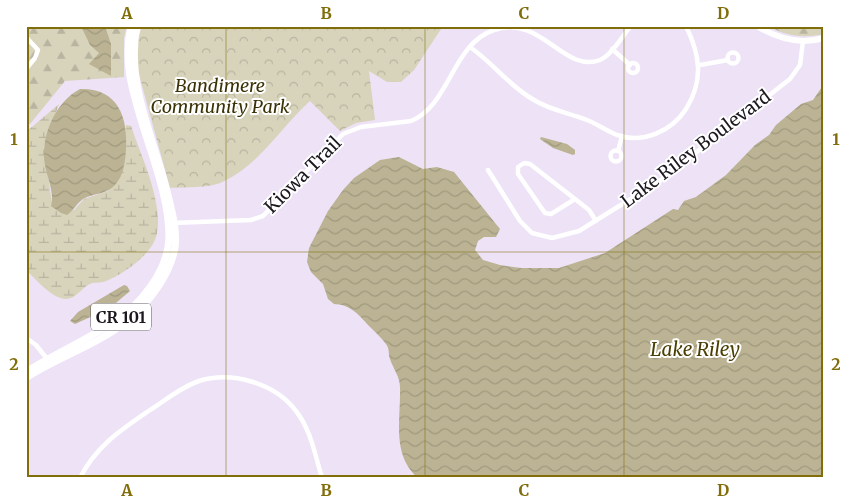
<svg xmlns="http://www.w3.org/2000/svg" width="850" height="504" font-family="Merriweather,serif">
<defs>
<pattern id="forest-firs" width="22" height="20" patternUnits="userSpaceOnUse" patternTransform="scale(1.25)"><rect width="22" height="20" fill="#d8d3bb"/><path d="M5 1l3.5 6h-7zM16 11l3.5 6h-7z" fill="#b9b4a0"/></pattern>
<pattern id="wetland-marsh" width="20" height="14" patternUnits="userSpaceOnUse" patternTransform="scale(1.25)"><rect width="20" height="14" fill="#d8d3bb"/><path d="M1 5h8M5 5V1M11 12h8M15 12V8" fill="none" stroke="#b9b4a0"/></pattern>
<pattern id="park-crowns" width="20" height="18" patternUnits="userSpaceOnUse" patternTransform="scale(1.25)"><rect width="20" height="18" fill="#d8d3bb"/><path d="M2 6a3 3 0 1 1 6 0M12 15a3 3 0 1 1 6 0" fill="none" stroke="#b9b4a0"/></pattern>
<pattern id="water-waves" width="16" height="10" patternUnits="userSpaceOnUse" patternTransform="scale(1.25)"><rect width="16" height="10" fill="#bbb393"/><path d="M0 5q4-4 8 0t8 0" fill="none" stroke="#a0997e"/></pattern>
</defs>
<rect width="100%" height="100%" fill="#ede2f6"/>
<g fill="url(#forest-firs)">
<path d="M26,26H127L124,38V77L65,81L30,124H26Z"/>
<path d="M769,26H801L802,29L824,26V34C804,38 787,37 769,26Z"/>
</g>
<path fill="url(#wetland-marsh)" d="M59,104L44,147L52,204L74,210L84,199L108,191L124,167L126,125L131,126C141,156 163,201 157,233C154,253 124,274 106,281C100,284 94,281 88,285C81,289 75,299 66,299C52,299 36,279 26,270V132Z"/>
<path fill="url(#park-crowns)" d="M142,26H443L414,70L401,82H387L369,71L375,120L356,123L340,131L310,101C282,126 256,169 220,183C208,188 184,187 170,188L137,67V42Z"/>
<g fill="url(#water-waves)">
<path d="M81,26H105L111,44V76L89,64L99,53L90,45Z"/>
<path d="M824,84V478H418C391,454 401,419 400,387C400,377 393,368 390,359C388,354 390,349 386,344C381,337 374,331 368,325C358,313 348,304 334,304L328,299L323,284L311,272L307,262L309,248L328,211L343,190L354,178L380,160L399,157L423,169L437,167L454,172L500,229L496,237H484L478,241L475,250L483,260L500,265L521,268H559L605,253L673,209L678,210L684,201L696,197L726,175L755,145L769,135L776,125L801,104L813,100Z"/>
<path d="M80,89C118,88 128,117 126,149C125,162 124,175 115,185C106,195 93,193 83,199C77,203 74,210 67,215L61,213L51,206C55,194 47,177 45,165C40,137 55,102 80,89Z"/>
<path d="M541,137L567,144L575,150V154L573,155L553,148L540,139Z"/>
<path d="M124,285L127,286L130,291L110,308L75,324L70,321L78,312Z"/>
</g>
<g fill="none" stroke-linecap="round" stroke-linejoin="round">
<g stroke="#fff" stroke-width="4.5">
<path d="M26,37L38,50L35,58L26,69"/>
<path d="M470,47C493,63 509,86 534,100C550,110 569,113 587,120C597,124 607,131 617,135C643,144 672,131 686,109C704,80 700,55 686,26"/>
<path d="M612,49L630,65"/>
<circle cx="733" cy="58" r="5.5"/>
<circle cx="633" cy="68" r="5"/>
<path d="M700,65L728,60"/>
<circle cx="616" cy="156" r="5.5"/>
<path d="M618,151L622,136"/>
<path d="M488,170L520,221L532,233L552,238L579,231L661,180L790,79L800,65L803,41"/>
<path d="M575,199L551,214L545,213L518,174V167L524,163L530,164L575,199L589,210L596,221"/>
<path d="M172,223L251,220L263,216L343,134L361,127L411,121C450,105 452,44 494,30C541,14 564,74 600,60C612,55 622,36 631,26"/>
<path d="M26,338L36,345L48,360"/>
<path d="M80,478C96,446 122,429 150,410C166,400 181,387 199,381C232,371 275,383 296,411C311,430 315,455 322,478"/>
</g>
<path stroke="#fff" stroke-width="6" d="M757,26C778,39 800,45 824,38"/>
<g stroke="#fff" stroke-width="7">
<path d="M26,372C54,354 85,341 112,323C140,306 168,271 169,237C169,199 153,159 142,123C132,90 123,60 131,26"/>
<path d="M26,378C58,357 98,345 128,320C149,303 170,275 175,248C177,231 173,215 169,199C156,142 125,85 137,26"/>
</g>
</g>
<path fill="none" stroke="#816e0b" stroke-width="1" stroke-opacity="0.55" d="M226,26V478M425,26V478M624,26V478M26,252H824"/>
<g text-anchor="middle" stroke-width="4" stroke-linejoin="round" paint-order="stroke">
<rect fill="#fff" stroke="#615d63" stroke-width="1" x="91" y="303.5" width="60" height="27" rx="4"/>
<g font-size="16" font-weight="bold" fill="#1d1820">
<text x="121" y="323">CR 101</text>
</g>
<g font-size="18" font-style="italic" fill="#3a3105" stroke="#fff">
<text x="220" y="92">Bandimere<tspan x="220" dy="21">Community Park</tspan></text>
</g>
<g font-size="18" fill="#1d1820" stroke="#fff">
<text transform="translate(696 149) rotate(-37)" y="6">Lake Riley Boulevard</text>
<text transform="translate(303 175) rotate(-45)" y="6">Kiowa Trail</text>
</g>
<g font-size="19" font-style="italic" fill="#4b3e02" stroke="#fff">
<text x="695" y="356">Lake Riley</text>
</g>
</g>
<rect width="850" height="504" fill="none" stroke="#ffffff" stroke-width="55"/>
<rect x="28" y="28" width="794" height="448" fill="none" stroke="#816e0b" stroke-width="2"/>
<g font-size="16" text-anchor="middle" font-weight="bold" fill="#816e0b">
<text x="127" y="19">A</text>
<text x="326" y="19">B</text>
<text x="524" y="19">C</text>
<text x="723" y="19">D</text>
<text x="14" y="145">1</text>
<text x="836" y="145">1</text>
<text x="14" y="370">2</text>
<text x="836" y="370">2</text>
<text x="127" y="496">A</text>
<text x="326" y="496">B</text>
<text x="524" y="496">C</text>
<text x="723" y="496">D</text>
</g>
</svg>
